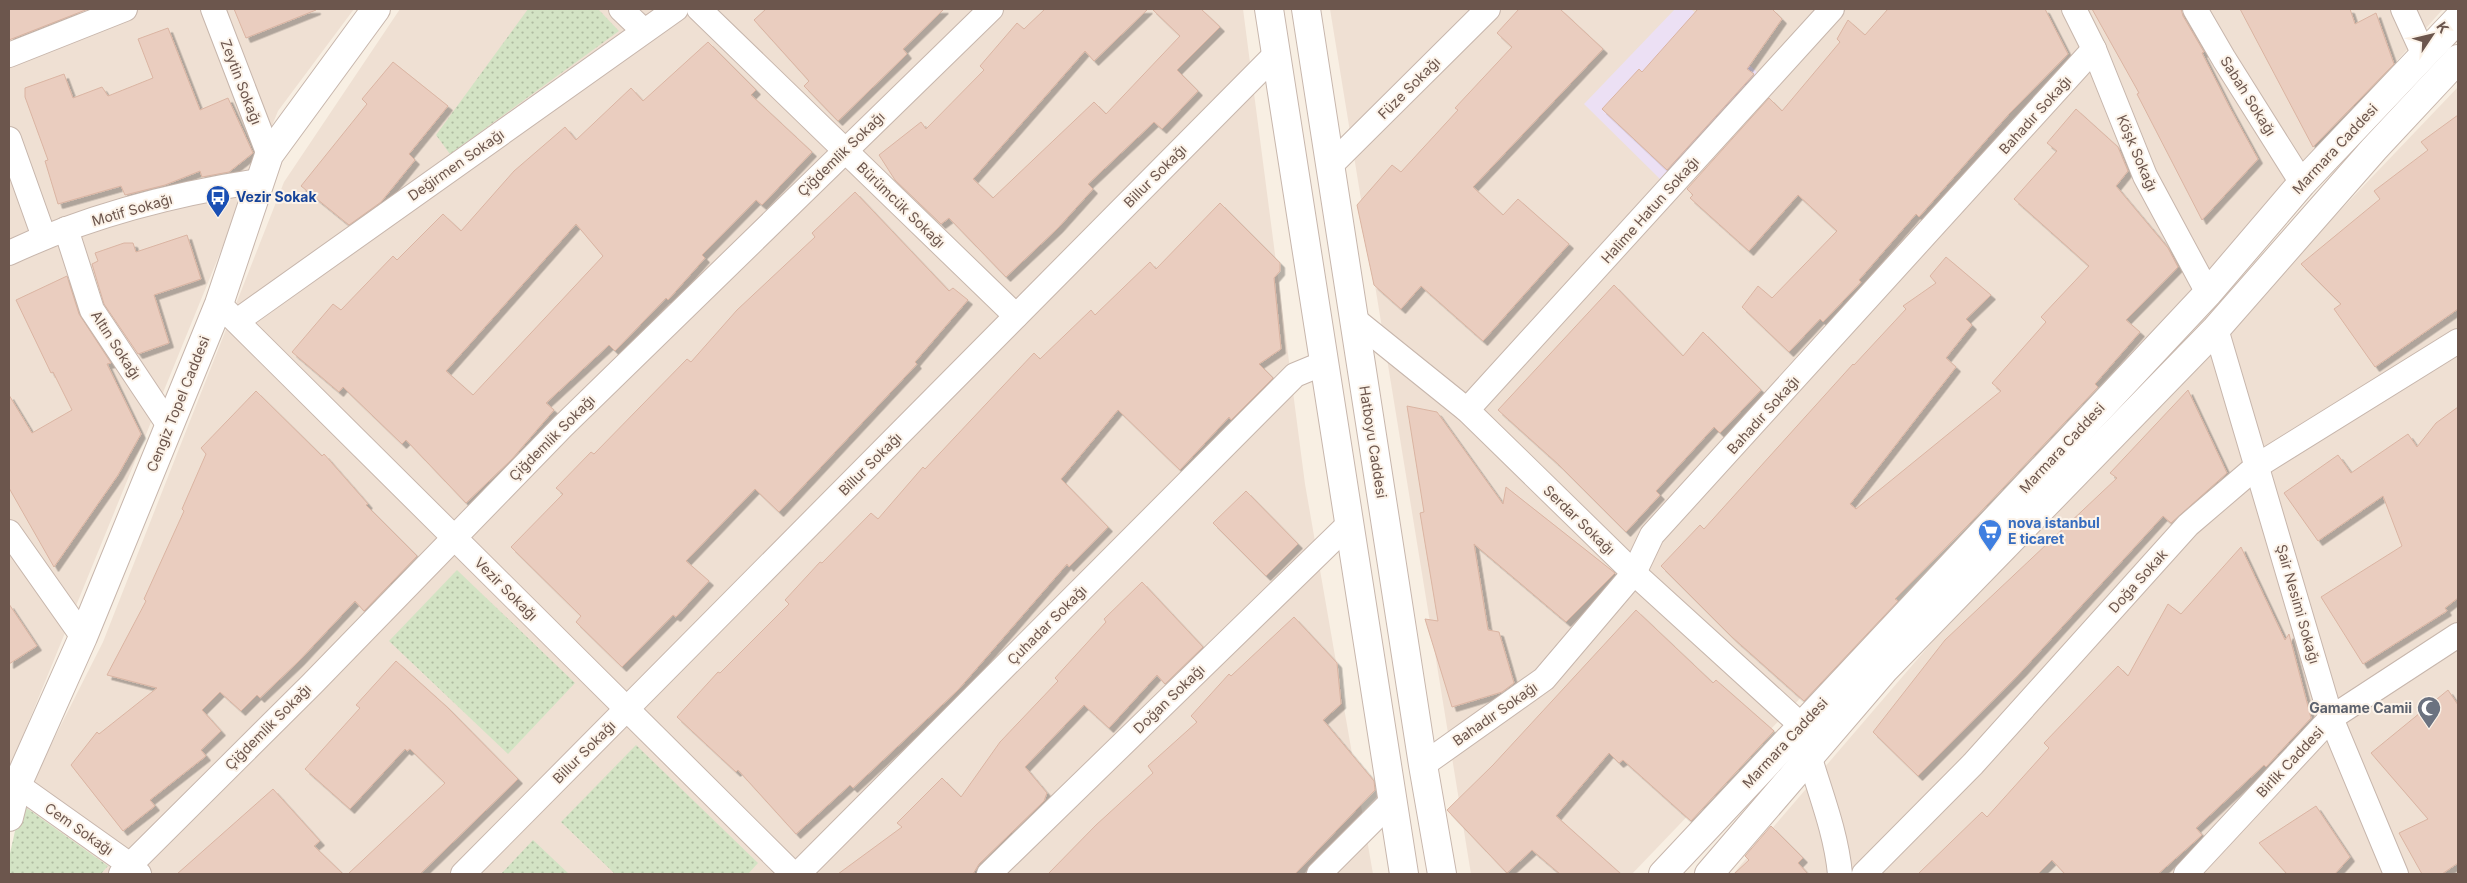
<svg xmlns="http://www.w3.org/2000/svg" width="2467" height="883" font-family="Inter,sans-serif">
<defs>
<pattern id="park-dots" width="8" height="8" patternUnits="userSpaceOnUse" patternTransform="scale(1.25)"><rect width="8" height="8" fill="#d3e3c4"/><path d="M2 2h.1M6 6h.1" fill="none" stroke="#afbba1" stroke-width="1.8" stroke-linecap="round"/></pattern>
<filter id="shadow"><feDropShadow dx="4.5" dy="4.5" stdDeviation="0" flood-color="#0004"/></filter>
</defs>
<rect width="100%" height="100%" fill="#f8efe3"/>
<g fill="#efe0d3">
<path d="M9,9H354L278,111L9,770Z"/>
<path d="M400,9H1243L1305,484L1373,874H101L108,866L21,804L103,642L284,182Z"/>
<path d="M1330,9H2443L2221,259L1632,874H1471Z"/>
<path d="M2458,87V872L2455,874H1733L1970,598Z"/>
</g>
<path fill="#ece0f4" d="M1675,9H1691L1762,77L1662,181L1584,104Z"/>
<g fill="url(#park-dots)">
<path d="M528,9H598L619,31L450,154L436,135Z"/>
<path d="M457,570L575,683L508,754L389,641Z"/>
<path d="M636,745L758,863L748,874H615L561,822Z"/>
<path d="M21,804L108,866L101,874H9V858Z"/>
<path d="M533,840L569,874H501Z"/>
</g>
<g fill="#eacdbf" stroke="#dab4a2" fill-rule="evenodd" filter="url(#shadow)">
<path d="M9,9H88L9,40Z"/>
<path d="M234,9H316V10L246,38Z"/>
<path d="M766,9H944L903,49L907,54L838,121L804,86L809,81L754,20Z"/>
<path d="M1045,9H1148L1094,61L1085,51L973,179L993,198L1094,102L1106,114L1180,36L1152,9H1201L1220,27L1177,70L1198,91L1162,129L1154,122L1088,184L1093,189L1058,228L1006,277L949,218L941,224L895,180L879,155L921,122L926,129L984,70L980,66L1017,23L1024,29Z"/>
<path d="M1519,9H1560L1603,49L1473,187L1503,215L1518,199L1569,244L1483,341L1421,286L1401,309L1374,285L1357,205L1392,165L1401,172L1458,110L1455,108L1512,47L1497,33Z"/>
<path d="M1698,9H1772L1782,19L1747,69L1754,74L1667,170L1602,109L1639,69L1642,72Z"/>
<path d="M1888,9H2045L2068,54L2008,115L1919,217L1916,214L1859,280L1861,282L1823,322L1820,319L1789,352L1742,307L1758,286L1772,298L1837,231L1798,195L1749,251L1690,198L1693,195L1687,189L1769,98L1782,111L1840,42L1837,39L1848,20L1865,35Z"/>
<path d="M2092,9H2181L2183,16L2204,52L2202,53L2229,106L2258,159L2202,220L2137,94L2139,93Z"/>
<path d="M2240,9H2350L2355,24L2376,13L2394,64L2313,147Z"/>
<path d="M168,28L200,110L228,98L253,153L229,172L202,177L200,171L165,185L125,195L121,186L58,204L45,161L48,160L25,97V88L64,74L73,98L102,87L108,96L153,78L138,39Z"/>
<path d="M708,42L756,90L751,95L812,152L762,205L756,200L702,255L705,258L668,300L666,298L615,351L609,345L546,403L554,410L512,459L466,503L406,440L402,444L343,387L339,392L292,352L333,304L341,310L393,256L397,260L443,214L461,231L514,171L565,127L576,140L631,88L643,101ZM576,224L603,256L473,395L446,371Z"/>
<path d="M393,62L448,106L409,154L415,160L381,202L349,225L301,186L367,104L362,99Z"/>
<path d="M2076,109L2118,147L2128,171L2116,186L2168,248L2178,267L2126,320L2140,332L2095,384L2098,387L1970,523L1895,599L1898,601L1804,701L1732,637L1661,566L1700,525L1704,529L1853,364L1854,365L1906,309L1903,306L1936,283L1930,276L1946,257L1991,295L1966,319L1972,325L1946,358L1956,367L1850,504L1856,509L2001,391L1992,383L2046,322L2041,317L2089,266L2014,199L2057,151L2047,143Z"/>
<path d="M2458,115V309L2375,367L2334,309L2341,304L2301,264L2380,199L2374,191L2428,150L2421,142Z"/>
<path d="M855,192L949,291L953,288L968,300L915,362L917,364L779,512L755,489L686,561L709,581L676,617L673,615L622,667L576,622L581,616L511,547L563,494L556,488L591,452L594,454L687,359L691,362L737,310L815,237L812,233Z"/>
<path d="M1220,203L1280,263V271L1274,278L1281,349L1259,364L1273,378L1231,420L1229,417L1180,470L1118,410L1061,479L1108,527L1069,567L1067,564L958,690L853,788L850,785L796,834L738,770L736,772L677,717L718,672L720,673L789,604L785,600L820,562L822,563L871,513L878,519L923,467L925,469L1034,353L1040,359L1091,310L1095,315L1150,262L1156,269Z"/>
<path d="M187,235L201,279L154,295L169,343L138,354L104,304L92,264L98,261L95,253L124,243H133L136,252Z"/>
<path d="M67,276L79,314L111,363L107,364L141,434L118,475L54,567L9,488V395L32,433L72,410L53,372L51,373L16,300Z"/>
<path d="M1614,285L1683,356L1703,332L1761,390L1720,433L1714,427L1656,491L1660,495L1626,532L1558,464L1498,410Z"/>
<path d="M2188,390L2227,473L2171,523L2163,516L2021,672L1918,776L1873,732L1945,640L2117,478L2110,473Z"/>
<path d="M256,391L322,456L324,454L368,504L366,505L417,556L364,611L355,601L299,661L260,698L257,695L241,711L220,692L202,710L221,731L201,750L206,756L150,800L155,806L123,831L71,765L97,732L99,734L157,688L107,675L146,601L144,599L184,511L182,509L206,454L201,448Z"/>
<path d="M1407,406L1437,412L1503,504L1506,487L1615,573L1566,622L1474,544L1488,630L1499,632L1514,683L1502,692L1452,707L1425,619L1438,621L1420,513L1424,512Z"/>
<path d="M2458,407V598L2445,608L2447,611L2363,664L2321,597L2402,546L2383,496L2318,541L2284,493L2338,455L2351,473L2408,434L2417,447L2436,423Z"/>
<path d="M1246,491L1298,544L1266,576L1213,523Z"/>
<path d="M2241,547L2285,640L2289,634L2311,718L2266,767L2264,765L2196,828L2202,835L2158,874H2065L2052,860L2038,874H1918L1982,812L1987,817L2049,748L2044,743L2118,666L2128,676L2168,604L2181,614Z"/>
<path d="M1142,582L1203,647L1165,684L1157,675L1109,728L1084,705L1025,767L1047,793L1044,801L979,864L973,874H838L902,827L897,823L942,778L961,797L1000,742L1058,681L1055,678L1106,622L1104,619Z"/>
<path d="M9,604L37,646L9,664Z"/>
<path d="M1636,610L1713,683L1716,680L1774,731L1691,821L1623,760L1619,763L1609,753L1556,816L1621,874H1560L1532,850L1507,873L1447,810L1493,765Z"/>
<path d="M1294,617L1337,663L1341,704L1323,720L1374,781L1375,790L1295,874H1048L1096,825L1153,773L1148,766L1197,722L1191,716L1229,674L1231,676Z"/>
<path d="M396,661L447,707L518,779L420,874H348L445,783L410,749L407,751L405,749L350,809L305,769L360,708L356,705Z"/>
<path d="M2448,690L2458,705V863L2442,874H2422L2399,833L2428,819L2371,753Z"/>
<path d="M273,789L320,841L314,846L343,874H177Z"/>
<path d="M2316,806L2350,857L2335,874H2287L2259,843Z"/>
<path d="M1771,826L1803,858L1798,863L1808,874H1734L1749,860L1745,856Z"/>
</g>
<g fill="none" stroke-linecap="round" stroke-linejoin="round">
<g stroke="#c7b6ac" stroke-width="26">
<g id="minor">
<path d="M213,9L269,155"/>
<path d="M621,9L644,31"/>
<path d="M699,9L1016,316"/>
<path d="M2074,9L2094,49L2145,176L2208,293"/>
<path d="M2195,9L2224,59L2302,183"/>
<path d="M2403,9L2424,55"/>
<path d="M9,55L125,9"/>
<path d="M9,139L44,237"/>
<path d="M1330,166L1488,9"/>
<path d="M66,229L92,310L170,427"/>
<path d="M9,253C88,216 173,194 259,181"/>
<path d="M219,304L793,874"/>
<path d="M1354,319L1467,410L1634,573L1801,725C1812,775 1835,822 1840,874"/>
<path d="M237,321L676,9"/>
<path d="M2216,329L2331,718L2396,874"/>
<path d="M1467,410L1832,9"/>
<path d="M9,532L83,637"/>
<path d="M1423,765L1544,679L1634,573L1652,535L2094,49"/>
<path d="M9,779L130,865L139,874"/>
<path d="M121,874L312,684L563,426L991,9"/>
<path d="M463,874L1276,54"/>
<path d="M798,874L1295,375L1324,363"/>
<path d="M989,874L1349,524"/>
<path d="M1319,874L1391,802"/>
<path d="M1864,874L1973,764L2188,525L2257,466L2458,341"/>
<path d="M2186,874L2331,718L2458,635"/>
</g>
</g>
<g stroke="#c7b6ac" stroke-width="30">
<g id="tertiary">
<path d="M1269,9L1404,874"/>
<path d="M1306,9L1423,765L1442,874"/>
<path d="M9,817L17,785L83,637L219,304L269,155L376,9"/>
<path d="M1663,874L2208,293L2302,183L2458,19"/>
<path d="M1709,874L1885,669L2216,329L2374,149L2458,59"/>
</g>
</g>
<use href="#minor" stroke="#fff" stroke-width="24"/>
<use href="#tertiary" stroke="#fff" stroke-width="28"/>
</g>
<defs>
<g id="bus-pin" transform="scale(1.25)"><path d="M0 17L-7.5 6A9.5 9.5 0 1 1 7.5 6Z" fill="#1a4fb4" stroke="#fcf3e9"/><path d="M-5-6H5V4H4V6H2V4H-2V6H-4V4H-5ZM-3.5-4V0h7V-4ZM-3.5 1.2v1.5H-2V1.2ZM2 1.2v1.5H3.5V1.2Z" fill="#fff"/></g>
<g id="supermarket-pin" transform="scale(1.25)"><path d="M0 17L-7.5 6A9.5 9.5 0 1 1 7.5 6Z" fill="#3f7fe0" stroke="#fcf3e9"/><path d="M-6-5.5h2.5l.6 2H6L4.5 2H-2.5L-4.4-4H-6ZM-1.5 3.2a1.3 1.3 0 1 0 .1 0ZM3 3.2a1.3 1.3 0 1 0 .1 0Z" fill="#fff"/></g>
<g id="mosque-pin" transform="scale(1.25)"><path d="M0 17L-7.5 6A9.5 9.5 0 1 1 7.5 6Z" fill="#6b7280" stroke="#fcf3e9"/><path d="M3.5-4.9A6 6 0 1 0 3.5 4.9A5 5 0 1 1 3.5-4.9Z" fill="#fff"/></g>
</defs>
<g fill-rule="evenodd">
<use href="#bus-pin" x="218" y="197"/>
<use href="#supermarket-pin" x="1990" y="531"/>
<use href="#mosque-pin" x="2429" y="708"/>
</g>
<g text-anchor="middle" stroke-width="4" stroke-linejoin="round" paint-order="stroke">
<g font-size="14" fill="#6c564d" stroke="#fcf3e9">
<text transform="translate(241 82) rotate(69)" y="5">Zeytin Sokağı</text>
<text transform="translate(1409 88) rotate(-45)" y="5">Füze Sokağı</text>
<text transform="translate(2248 96) rotate(58)" y="5">Sabah Sokağı</text>
<text transform="translate(2035 115) rotate(-48)" y="5">Bahadır Sokağı</text>
<text transform="translate(2335 149) rotate(-47)" y="5">Marmara Caddesi</text>
<text transform="translate(2137 153) rotate(67)" y="5">Köşk Sokağı</text>
<text transform="translate(841 154) rotate(-44)" y="5">Çiğdemlik Sokağı</text>
<text transform="translate(456 165) rotate(-35)" y="5">Değirmen Sokağı</text>
<text transform="translate(1155 176) rotate(-45)" y="5">Billur Sokağı</text>
<text transform="translate(901 205) rotate(44)" y="5">Bürümcük Sokağı</text>
<text transform="translate(132 210) rotate(-16)" y="5">Motif Sokağı</text>
<text transform="translate(1650 210) rotate(-48)" y="5">Halime Hatun Sokağı</text>
<text transform="translate(116 345) rotate(57)" y="5">Altın Sokağı</text>
<text transform="translate(178 404) rotate(-68)" y="5">Cengiz Topel Caddesi</text>
<text transform="translate(1763 415) rotate(-48)" y="5">Bahadır Sokağı</text>
<text transform="translate(552 438) rotate(-45)" y="5">Çiğdemlik Sokağı</text>
<text transform="translate(1373 442) rotate(81)" y="5">Hatboyu Caddesi</text>
<text transform="translate(2062 448) rotate(-47)" y="5">Marmara Caddesi</text>
<text transform="translate(870 464) rotate(-45)" y="5">Billur Sokağı</text>
<text transform="translate(1579 520) rotate(44)" y="5">Serdar Sokağı</text>
<text transform="translate(2138 581) rotate(-48)" y="5">Doğa Sokak</text>
<text transform="translate(506 589) rotate(45)" y="5">Vezir Sokağı</text>
<text transform="translate(2298 604) rotate(74)" y="5">Şair Nesimi Sokağı</text>
<text transform="translate(1047 625) rotate(-45)" y="5">Çuhadar Sokağı</text>
<text transform="translate(1169 699) rotate(-44)" y="5">Doğan Sokağı</text>
<text transform="translate(1495 714) rotate(-35)" y="5">Bahadır Sokağı</text>
<text transform="translate(268 727) rotate(-45)" y="5">Çiğdemlik Sokağı</text>
<text transform="translate(1785 743) rotate(-47)" y="5">Marmara Caddesi</text>
<text transform="translate(584 752) rotate(-45)" y="5">Billur Sokağı</text>
<text transform="translate(2290 762) rotate(-47)" y="5">Birlik Caddesi</text>
<text transform="translate(79 829) rotate(35)" y="5">Cem Sokağı</text>
</g>
<g font-size="14" font-weight="bold" fill="#164399" stroke="#fcf3e9" text-anchor="start">
<text x="236" y="202">Vezir Sokak</text>
</g>
<g font-size="14" font-weight="bold" fill="#366cbe" stroke="#fcf3e9" text-anchor="start">
<text x="2008" y="528">nova istanbul<tspan x="2008" dy="16">E ticaret</tspan></text>
</g>
<g font-size="14" font-weight="bold" fill="#5b616d" stroke="#fcf3e9" text-anchor="end">
<text x="2412" y="713">Gamame Camii</text>
</g>
</g>
<rect width="2467" height="883" fill="none" stroke="#6c564d" stroke-width="20"/>
<g transform="translate(2432 35) rotate(55)" stroke="#fcf3e9" stroke-width="4" paint-order="stroke">
<path d="M0-4L9 19L0 12L-9 19Z" fill="#6c564d"/>
<text y="-8" font-size="14" font-weight="bold" text-anchor="middle" fill="#6c564d">K</text>
</g>
</svg>
